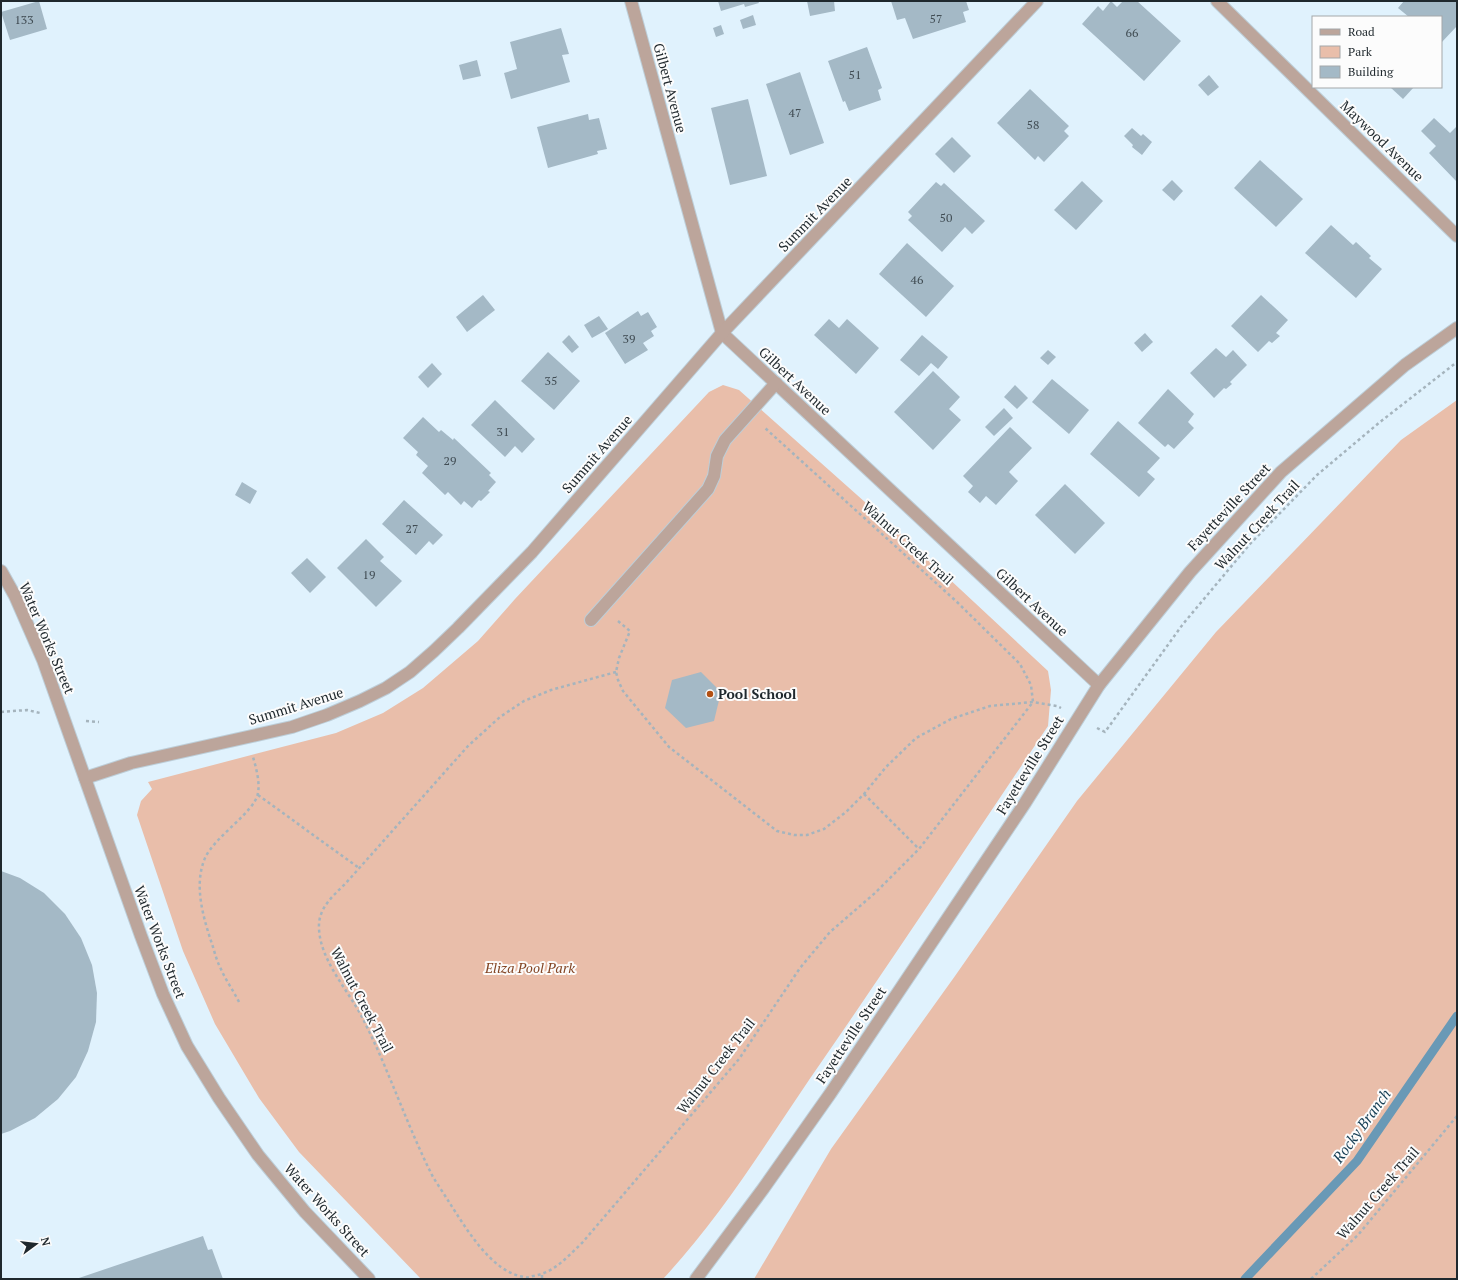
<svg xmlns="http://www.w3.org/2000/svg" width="1458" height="1280" font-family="'PT Serif',serif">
<rect width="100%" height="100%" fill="#e0f2fd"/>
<g fill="#e9beaa">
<path d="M723,385L739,390L902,535L1048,671L1051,690L1048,726C969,844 890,963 809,1080C763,1148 719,1219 663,1279H421L299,1152L259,1098L215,1024L183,951L137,815L141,801L152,789L148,782L336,733L383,713L423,688L478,641L515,599L709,392Z"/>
<path d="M1457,400V1279H754L831,1149L955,976L1077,801L1216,632L1401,440Z"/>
</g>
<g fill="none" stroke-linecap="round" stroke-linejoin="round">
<path stroke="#6999b6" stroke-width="9" d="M1245,1279L1357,1161L1457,1016"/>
</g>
<g fill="#a4b9c6">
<path d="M39,1L47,29L10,40L1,12Z"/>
<path d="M718,1H758L759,3L745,7L744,4L721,11Z"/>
<path d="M807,1H834L835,11L810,16Z"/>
<path d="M891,1H966L969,10L963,12L966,22L913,39L905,18L897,20Z"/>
<path d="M1111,1L1117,7L1123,1H1137L1181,41L1144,81L1082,24L1098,6L1103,11Z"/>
<path d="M1404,1H1455L1457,3V26L1441,43V17H1409L1398,8Z"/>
<path d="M753,15L756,25L743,29L740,20Z"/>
<path d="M721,25L724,34L716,37L713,28Z"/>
<path d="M561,28L569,54L562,55L570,82L511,99L504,73L517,69L510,42Z"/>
<path d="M867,47L882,88L878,90L881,100L849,111L845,101L843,102L828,61Z"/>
<path d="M477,60L481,76L463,80L459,65Z"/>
<path d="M800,72L824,143L790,155L766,84Z"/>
<path d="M1209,75L1219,87L1208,96L1198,85Z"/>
<path d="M1390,87H1414L1403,99Z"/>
<path d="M1030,89L1069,126L1064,131L1069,136L1044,162L1038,156L1035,160L997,123Z"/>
<path d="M748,99L767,176L730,185L711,108Z"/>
<path d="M588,114L589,120L599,118L607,149L597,151L598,154L548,168L537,127Z"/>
<path d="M1434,118L1450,133L1457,126V182L1429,153L1436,146L1421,131Z"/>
<path d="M1132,128L1141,136L1143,134L1152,142L1142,155L1132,147L1133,145L1124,136Z"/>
<path d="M952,137L971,156L954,173L935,154Z"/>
<path d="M1260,160L1303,199L1276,227L1234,188Z"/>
<path d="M1172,180L1183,191L1174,201L1162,190Z"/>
<path d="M1082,181L1103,201L1076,230L1054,210Z"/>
<path d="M936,182L941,186L944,183L985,221L972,234L965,227L942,252L908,220L912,216L908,212Z"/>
<path d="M1331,225L1353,245L1356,242L1371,256L1369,258L1382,269L1356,298L1305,253Z"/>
<path d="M907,243L954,286L926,317L879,274Z"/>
<path d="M483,295L495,310L467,332L456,317Z"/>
<path d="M1261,295L1288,320L1276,333L1280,336L1272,343L1269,341L1258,352L1231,326Z"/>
<path d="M638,311L641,316L648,312L657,327L651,331L654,336L643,343L648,350L625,364L605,333Z"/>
<path d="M599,316L608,329L592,338L584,325Z"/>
<path d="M829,319L839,328L847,319L879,348L856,374L814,335Z"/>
<path d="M1145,333L1153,342L1142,352L1134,343Z"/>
<path d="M569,335L579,347L572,353L562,342Z"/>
<path d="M922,335L948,357L938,369L931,363L919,376L900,360Z"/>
<path d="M1216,348L1226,357L1233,350L1247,365L1230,382L1232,384L1226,389L1224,388L1214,398L1190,373Z"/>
<path d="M1048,350L1056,357L1048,365L1040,358Z"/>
<path d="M548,352L580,381L554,410L521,381Z"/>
<path d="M432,363L442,374L428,388L418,377Z"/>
<path d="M933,371L960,397L949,409L961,420L933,450L894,412Z"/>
<path d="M1052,379L1089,410L1069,434L1032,402Z"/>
<path d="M1015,385L1028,398L1017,409L1004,397Z"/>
<path d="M1168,389L1194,414L1188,422L1194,428L1174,449L1168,444L1165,447L1138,423Z"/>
<path d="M495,400L535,439L522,453L515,446L505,457L471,425Z"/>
<path d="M1004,408L1013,418L994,436L985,427Z"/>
<path d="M423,417L439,432L441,430L453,440L454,438L491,473L489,475L496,482L488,491L490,492L481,501L479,500L472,508L464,501L461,505L448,492L445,495L422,473L428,466L416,455L418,452L403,438Z"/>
<path d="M1118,421L1160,458L1147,472L1155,479L1139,497L1090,454Z"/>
<path d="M1010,427L1032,448L1009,472L1018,481L996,505L986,496L980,503L968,492L973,486L963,476Z"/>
<path d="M242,482L257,491L250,504L235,495Z"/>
<path d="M1065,484L1105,523L1075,554L1035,515Z"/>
<path d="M404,500L443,535L433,545L429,541L416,555L382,524Z"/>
<path d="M366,539L384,557L380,561L402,581L376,607L337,568Z"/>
<path d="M307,558L326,577L310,593L291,573Z"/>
<path d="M701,672L721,692L714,721L686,728L665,708L672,680Z"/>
<path d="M1,871L20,878L44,893L65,914L81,938L92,965L97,993L96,1022L88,1051L76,1077L58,1099L35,1118L10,1131L1,1134Z"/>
<path d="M203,1236L208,1250L212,1249L223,1279H76Z"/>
</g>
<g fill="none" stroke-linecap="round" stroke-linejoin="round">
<g stroke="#bdced8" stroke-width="14">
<g id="minor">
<path d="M631,1L722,333L1099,685"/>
<path d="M1217,1L1457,236"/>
<path d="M1,571L15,596L43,660L141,936L163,994L187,1046L219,1098L258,1155L305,1212L369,1279"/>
<path d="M591,620L708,489L714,476L717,456L725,440L776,383"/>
<path d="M85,778L131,763L292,727L327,715L360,701L386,688L410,672L434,651L458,628L532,552L722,333L1037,1"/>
<path d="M696,1279L763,1189L830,1094L1025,803L1099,685L1190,572L1281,472L1405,365L1457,328"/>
</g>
</g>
<g stroke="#a5b4bd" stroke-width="2.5" stroke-dasharray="3 3" stroke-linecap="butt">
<path d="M618,621L630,631L619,658L616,672L618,680L623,691L669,747L777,831L794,835H807L824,829L846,812L864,794L886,767L916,738L951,719L990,706L1033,702L1057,706L1061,708"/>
<path d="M616,672L551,690L524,701L500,717L468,746L346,883C333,896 318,908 319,928C320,961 349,991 363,1019C389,1070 407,1126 433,1177C438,1185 444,1194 449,1202C466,1228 491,1272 524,1277C527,1278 530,1277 533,1276C554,1273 567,1257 582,1243L739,1059L800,968L830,932L875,893L919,849L1033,702L1031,685L1020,664L957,602L765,428"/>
<path d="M1,712L27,710L40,713"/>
<path d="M86,721L99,722"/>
<path d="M1097,728L1105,732L1183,624L1250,544L1317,475L1380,422L1457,362"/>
<path d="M864,794L919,849"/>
<path d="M258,795L359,868"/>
<path d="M239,1002C233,990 225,979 220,967C217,961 215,954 213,947C204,920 193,886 205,858C215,836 255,812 258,793C260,782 256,767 253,757"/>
<path d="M542,1275V1279"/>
<path d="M1311,1279L1358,1235L1457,1116"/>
</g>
<use href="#minor" stroke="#bca59b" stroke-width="12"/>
</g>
<circle fill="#b25013" stroke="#fcfcfc" stroke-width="1.5" cx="710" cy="694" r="4"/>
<g text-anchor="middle" stroke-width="4" stroke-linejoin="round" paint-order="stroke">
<g font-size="12" fill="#404c53">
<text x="936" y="23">57</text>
<text x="24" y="24">133</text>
<text x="1132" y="37">66</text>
<text x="855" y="79">51</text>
<text x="795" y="117">47</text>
<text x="1033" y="129">58</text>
<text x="946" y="222">50</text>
<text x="917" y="284">46</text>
<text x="629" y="343">39</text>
<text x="551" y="385">35</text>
<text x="503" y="436">31</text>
<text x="450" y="465">29</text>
<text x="412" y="533">27</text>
<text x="369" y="579">19</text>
</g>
<g font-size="14" fill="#1f282d" stroke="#fcfcfc">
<text transform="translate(670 88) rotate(75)" y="5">Gilbert Avenue</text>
<text transform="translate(1382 141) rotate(44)" y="5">Maywood Avenue</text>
<text transform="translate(815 214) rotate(-46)" y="5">Summit Avenue</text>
<text transform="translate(795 381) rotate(43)" y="5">Gilbert Avenue</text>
<text transform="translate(597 454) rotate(-49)" y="5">Summit Avenue</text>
<text transform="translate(1229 507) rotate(-47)" y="5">Fayetteville Street</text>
<text transform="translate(1257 525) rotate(-47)" y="5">Walnut Creek Trail</text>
<text transform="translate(908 543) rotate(42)" y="5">Walnut Creek Trail</text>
<text transform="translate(1032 602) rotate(43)" y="5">Gilbert Avenue</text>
<text transform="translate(47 638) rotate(67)" y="5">Water Works Street</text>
<text transform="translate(296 706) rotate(-17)" y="5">Summit Avenue</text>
<text transform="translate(1030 765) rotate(-58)" y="5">Fayetteville Street</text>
<text transform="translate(160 942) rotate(69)" y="5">Water Works Street</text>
<text transform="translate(362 1000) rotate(62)" y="5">Walnut Creek Trail</text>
<text transform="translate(851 1035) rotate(-56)" y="5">Fayetteville Street</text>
<text transform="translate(716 1066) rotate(-52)" y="5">Walnut Creek Trail</text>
<text transform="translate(1378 1193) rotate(-49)" y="5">Walnut Creek Trail</text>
<text transform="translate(327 1210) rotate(48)" y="5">Water Works Street</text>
</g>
<g font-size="14" font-weight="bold" fill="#1f282d" stroke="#fcfcfc" text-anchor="start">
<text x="718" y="699">Pool School</text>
</g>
<g font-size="14" font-style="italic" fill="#834524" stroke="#fcfcfc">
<text x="530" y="973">Eliza Pool Park</text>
</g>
<g font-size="15" font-style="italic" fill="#173f55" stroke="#fcfcfc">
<text transform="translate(1362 1126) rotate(-54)" y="5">Rocky Branch</text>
</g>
</g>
<rect width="1458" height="1280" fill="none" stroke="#1f282d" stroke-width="4"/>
<rect x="1312" y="16" width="130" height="72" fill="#fcfcfc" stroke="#a4a7a9"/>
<rect x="1320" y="29" width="20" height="6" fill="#bca59b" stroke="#a4a7a9"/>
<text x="1348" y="36" font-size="12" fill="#1f282d">Road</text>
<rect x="1320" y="46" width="20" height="12" fill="#e9beaa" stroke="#a4a7a9"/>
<text x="1348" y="56" font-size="12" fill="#1f282d">Park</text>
<rect x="1320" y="66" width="20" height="12" fill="#a4b9c6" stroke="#a4a7a9"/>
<text x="1348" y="76" font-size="12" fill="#1f282d">Building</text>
<g transform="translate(36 1244) rotate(75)" stroke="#fcfcfc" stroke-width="3" paint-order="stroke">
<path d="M0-3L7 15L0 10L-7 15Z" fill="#1f282d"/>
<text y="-6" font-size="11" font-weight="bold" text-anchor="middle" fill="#1f282d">N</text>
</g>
</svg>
